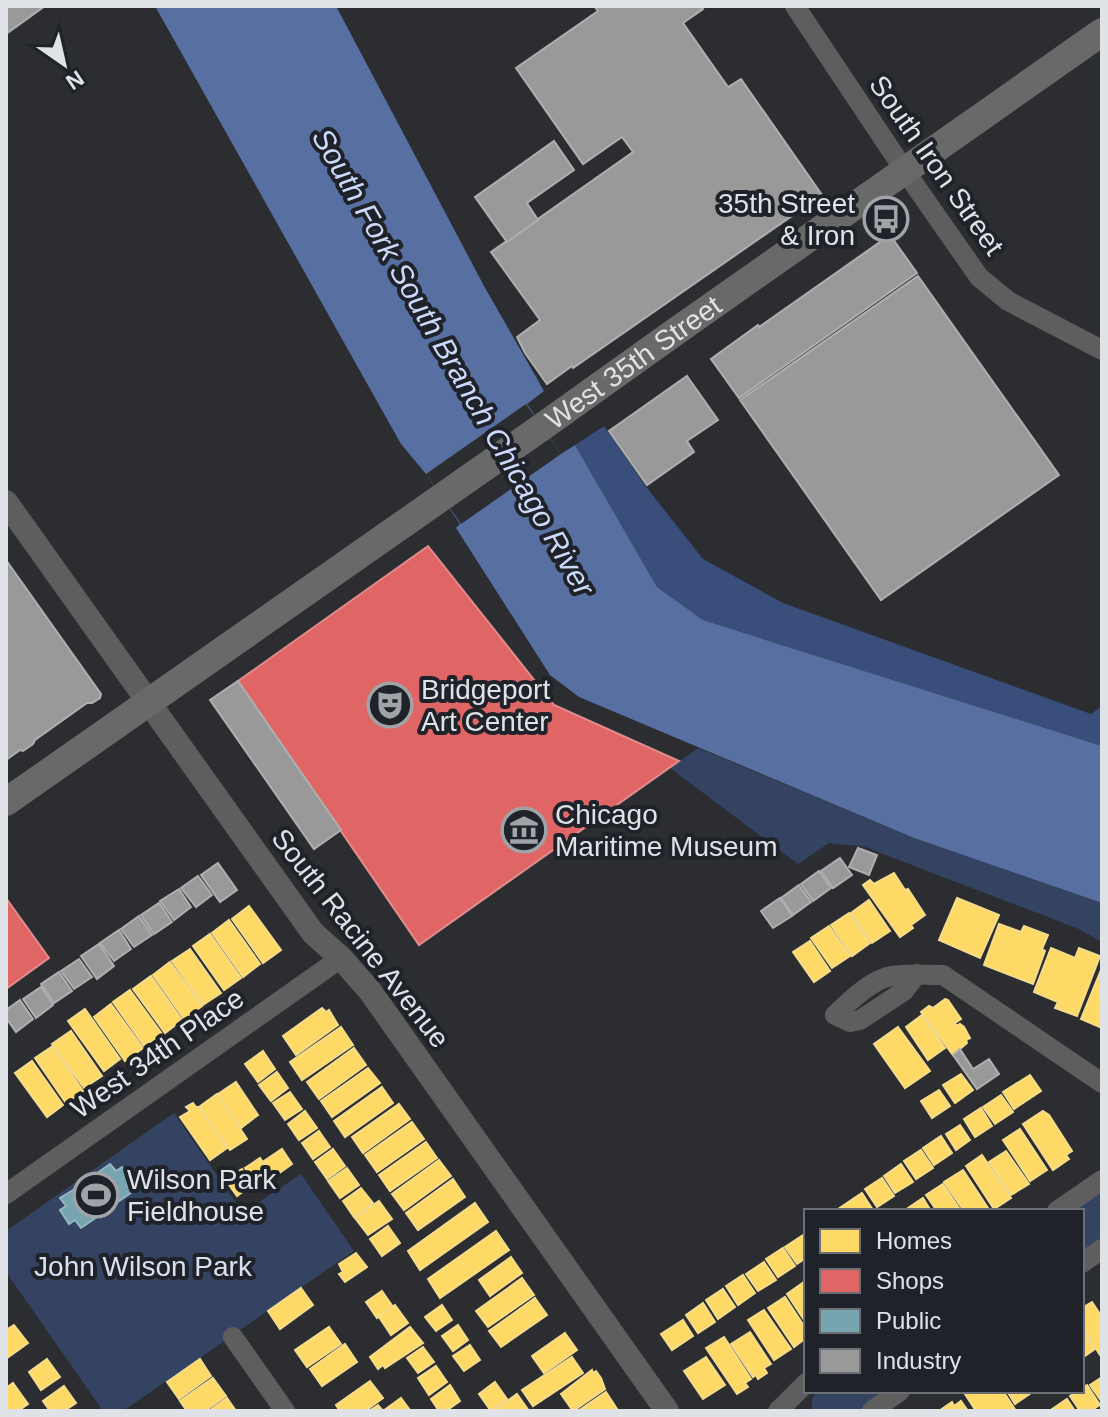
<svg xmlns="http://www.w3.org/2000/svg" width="1108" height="1417" font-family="Helvetica,sans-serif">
<rect width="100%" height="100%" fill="#2b2d31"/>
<g fill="#354362">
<path d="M698,748L914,838L1102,903V942L1079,929L865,847L829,843L798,864L670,768Z"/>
<path d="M174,1113L243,1213L301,1174L354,1251L123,1411H103L6,1272V1231Z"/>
<path d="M1102,1188V1245L1082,1259V1211H1070Z"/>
<path d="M818,1391H892L863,1411H812V1398Z"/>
</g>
<path fill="#3a4e7b" d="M604,426L647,488L703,559L783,603L1091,714L1102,706V746L703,620L657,587L575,445Z"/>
<path fill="#586fa1" d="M155,6H336L484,286L544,391L527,404L561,454L575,445L657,587L703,620L1102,746V903L914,838L579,697L550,675L456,528L460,524L426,474L401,444Z"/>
<path fill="#2b2d31" d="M526,404L561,454L461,524L426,474Z"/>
<g fill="#ffd966" stroke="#f5dc8c" stroke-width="2">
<path d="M894,873L905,890L908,889L925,915L911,925L913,928L900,937L863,885L870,880L874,884Z"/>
<path d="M957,898L999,915L980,958L939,940Z"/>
<path d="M869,900L890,931L872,943L851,913Z"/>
<path d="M249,906L281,950L263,963L232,919Z"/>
<path d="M849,913L870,943L852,956L831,925Z"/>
<path d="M229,920L260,964L243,977L212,933Z"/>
<path d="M999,924L1021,932L1024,926L1048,935L1042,949L1045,951L1033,984L984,965Z"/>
<path d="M829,926L850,956L832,968L811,938Z"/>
<path d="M210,934L241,978L224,990L193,946Z"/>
<path d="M810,941L830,971L814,982L793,952Z"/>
<path d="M1051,948L1075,958L1079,948L1100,956L1077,1016L1055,1008L1058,1002L1034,992Z"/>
<path d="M190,949L221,993L203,1005L172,961Z"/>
<path d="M170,962L202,1006L184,1019L153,975Z"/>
<path d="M1101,970L1102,971V1028L1081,1019Z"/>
<path d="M151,976L182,1020L165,1033L133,989Z"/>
<path d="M130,990L162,1034L144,1046L113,1002Z"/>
<path d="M945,999L948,1000L961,1019L955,1023L956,1026L960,1024L964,1027L970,1038L966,1040L967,1043L953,1055L921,1012L929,1006L933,1008Z"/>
<path d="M111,1004L143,1048L125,1061L94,1017Z"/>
<path d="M322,1008L326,1012L329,1010L338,1025L296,1055L283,1036Z"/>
<path d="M85,1009L120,1059L104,1071L68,1021Z"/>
<path d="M922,1015L945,1048L928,1060L906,1027Z"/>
<path d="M341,1027L353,1045L302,1080L290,1062Z"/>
<path d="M898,1027L930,1071L905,1088L874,1044Z"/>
<path d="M71,1031L102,1076L84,1088L52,1044Z"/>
<path d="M53,1046L83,1091L66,1103L35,1058Z"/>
<path d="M354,1048L366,1065L319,1099L307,1082Z"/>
<path d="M263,1051L275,1069L258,1082L245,1064Z"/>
<path d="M32,1061L63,1105L47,1117L15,1073Z"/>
<path d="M368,1068L380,1083L332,1117L321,1101Z"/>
<path d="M277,1072L288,1088L271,1101L259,1085Z"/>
<path d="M961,1074L973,1090L955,1103L943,1085Z"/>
<path d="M1030,1075L1041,1091L1014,1109L1003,1092Z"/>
<path d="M236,1082L258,1115L241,1128L218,1094Z"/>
<path d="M382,1087L393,1103L345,1137L334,1121Z"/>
<path d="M939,1090L950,1106L932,1118L921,1101Z"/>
<path d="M290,1092L302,1109L285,1120L273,1103Z"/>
<path d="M217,1094L247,1139L230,1150L199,1107Z"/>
<path d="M1001,1095L1013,1112L995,1124L983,1107Z"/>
<path d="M193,1103L196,1107H198L227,1148L210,1160L180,1117L190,1111L186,1107Z"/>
<path d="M399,1104L410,1119L363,1153L352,1137Z"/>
<path d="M981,1108L992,1126L975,1137L964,1119Z"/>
<path d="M305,1111L317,1128L299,1140L288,1124Z"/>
<path d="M1043,1111L1049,1115L1072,1151L1066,1155L1069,1159L1053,1170L1023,1124Z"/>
<path d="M412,1122L424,1139L377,1172L365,1155Z"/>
<path d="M960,1125L970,1140L956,1150L946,1134Z"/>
<path d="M1020,1129L1047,1170L1030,1181L1003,1140Z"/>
<path d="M319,1131L330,1147L313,1159L302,1143Z"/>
<path d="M941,1136L952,1153L934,1165L923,1148Z"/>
<path d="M426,1142L437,1158L390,1191L379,1175Z"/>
<path d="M282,1149L292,1164L275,1176L264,1161Z"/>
<path d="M333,1149L345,1166L327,1179L315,1162Z"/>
<path d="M921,1150L933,1168L916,1179L904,1161Z"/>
<path d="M1006,1151L1029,1184L1011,1195L989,1162Z"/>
<path d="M982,1155L1011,1198L994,1209L966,1166Z"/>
<path d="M260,1158L271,1174L256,1185L245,1168Z"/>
<path d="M439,1160L451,1176L404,1210L392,1194Z"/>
<path d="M901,1164L913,1182L895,1193L884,1176Z"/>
<path d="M347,1168L359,1185L340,1198L328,1181Z"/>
<path d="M242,1169L253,1184L237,1196L225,1179Z"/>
<path d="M963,1170L990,1211H964L944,1182Z"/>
<path d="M882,1178L894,1196L877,1207L865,1189Z"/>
<path d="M453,1179L465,1197L418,1230L406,1213Z"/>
<path d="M943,1184L961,1211H937L926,1195Z"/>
<path d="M361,1188L373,1203L354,1217L343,1201Z"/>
<path d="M862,1193L873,1210L839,1211L838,1209Z"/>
<path d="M923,1198L931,1211H905V1210Z"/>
<path d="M379,1201L392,1219L368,1235L355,1218Z"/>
<path d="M475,1203L488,1222L420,1270L408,1251Z"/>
<path d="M388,1226L400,1243L382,1256L370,1239Z"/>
<path d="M496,1231L509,1250L440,1298L428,1279Z"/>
<path d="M803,1235L806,1239V1258L797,1264L785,1247Z"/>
<path d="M783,1248L795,1266L778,1277L766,1259Z"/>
<path d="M356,1253L367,1267L345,1282L339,1274L343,1272L339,1264Z"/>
<path d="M511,1257L522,1273L490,1296L479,1280Z"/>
<path d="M764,1262L776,1280L758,1291L746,1274Z"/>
<path d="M743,1275L755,1293L738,1305L726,1286Z"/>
<path d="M522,1278L534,1295L488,1327L476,1311Z"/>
<path d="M804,1282L806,1285V1323L787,1294Z"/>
<path d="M301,1288L313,1305L280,1329L268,1311Z"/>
<path d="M723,1289L735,1307L718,1319L706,1300Z"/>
<path d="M382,1291L393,1307L377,1318L366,1302Z"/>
<path d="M785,1297L806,1329V1338L794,1347L768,1308Z"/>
<path d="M535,1298L547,1315L501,1347L489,1331Z"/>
<path d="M1092,1302L1102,1317V1354L1100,1355L1082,1327V1308Z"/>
<path d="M703,1303L715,1322L698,1333L686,1315Z"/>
<path d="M395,1305L408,1323L391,1335L379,1317Z"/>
<path d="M442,1305L452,1320L436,1331L425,1317Z"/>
<path d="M764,1310L791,1349L774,1360L748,1320Z"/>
<path d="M683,1320L693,1336L672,1350L661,1334Z"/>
<path d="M14,1325L28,1343L7,1358L6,1330Z"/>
<path d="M458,1325L468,1340L453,1351L442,1336Z"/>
<path d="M329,1327L341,1344L307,1367L295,1350Z"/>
<path d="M410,1327L423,1343L385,1368L383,1365L378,1369L370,1357Z"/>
<path d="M1082,1330L1095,1349L1082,1358Z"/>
<path d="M750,1332L771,1364L764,1368L767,1373L758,1379L756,1375L753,1377L731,1344Z"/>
<path d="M565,1333L577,1350L544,1373L532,1356Z"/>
<path d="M724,1337L751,1379L745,1383L748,1387L737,1394L706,1348Z"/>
<path d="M345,1344L357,1362L322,1386L310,1369Z"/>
<path d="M470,1345L480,1360L464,1371L453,1356Z"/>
<path d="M423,1347L434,1362L418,1373L407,1358Z"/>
<path d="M572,1357L583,1373L533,1406L522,1390Z"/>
<path d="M706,1357L725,1385L703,1399L684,1371Z"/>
<path d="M47,1359L60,1377L41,1390L29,1372Z"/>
<path d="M200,1359L211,1376L179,1399L167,1382Z"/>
<path d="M436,1366L447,1382L429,1395L418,1378Z"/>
<path d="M592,1370L593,1373L596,1371L601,1378L605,1389L573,1411L561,1394Z"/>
<path d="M1102,1377V1402L1090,1385Z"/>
<path d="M213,1378L226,1396L205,1411H187L180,1401Z"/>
<path d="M370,1381L383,1398L365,1411H340L336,1405Z"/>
<path d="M495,1382L507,1399L491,1411L479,1394Z"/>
<path d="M13,1383L28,1404L18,1411H6V1388Z"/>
<path d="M450,1385L460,1401L446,1411H439L431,1399Z"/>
<path d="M1087,1385L1100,1405L1090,1411H1080L1070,1396L1078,1391H1082V1388Z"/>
<path d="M64,1386L76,1403L64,1411H50L43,1401Z"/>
<path d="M963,1391H1003L1016,1411H976Z"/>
<path d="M1007,1391H1034L1015,1404Z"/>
<path d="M606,1392L617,1409L614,1411H578Z"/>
<path d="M517,1394L529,1411H493Z"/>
<path d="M227,1398L236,1411H209Z"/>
<path d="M401,1398L409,1409L407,1411H369L378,1405L383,1411Z"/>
<path d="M1067,1399L1075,1411H1052L1051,1410Z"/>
<path d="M961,1401L968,1411H939L952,1402L954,1406Z"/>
</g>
<g fill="#e06666" stroke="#e08b8c" stroke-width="2">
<path d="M428,546L554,705L679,761L419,945L238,681Z"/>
<path d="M6,898L49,958L6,989Z"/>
</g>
<path fill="#76a5af" stroke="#96b7c0" stroke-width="2" d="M110,1164L116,1171L122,1167L132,1181L127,1185L132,1192L112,1206L111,1211L105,1216L100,1215L81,1228L75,1220L69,1224L60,1210L66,1206L60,1198L78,1187V1181L87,1175L93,1176Z"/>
<g fill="#999" stroke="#aeafb0" stroke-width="2">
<path d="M6,6H45L6,34Z"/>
<path d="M594,6H700L703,9L683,23L728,87L741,79L822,195L573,368L572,366L547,384L525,353L517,337L540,320L491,252L633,152L622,137L583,164L516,68L598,11Z"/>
<path d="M554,141L574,170L527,203L538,220L507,242L475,197Z"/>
<path d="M890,235L917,273L739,398L711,359L758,325L759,327Z"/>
<path d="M918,276L1059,475L881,600L740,400Z"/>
<path d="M687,376L718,420L687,441L694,452L647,485L609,431Z"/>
<path d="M6,560L101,694L100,698L92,703H87L35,740L33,744L23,751L20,750L6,760Z"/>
<path d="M238,681L341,830L314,849L210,700Z"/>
<path d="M858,848L877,855L869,875L849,867Z"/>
<path d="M840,858L852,875L833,888L821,871Z"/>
<path d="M218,863L237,890L220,902L201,875Z"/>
<path d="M819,871L831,888L813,901L801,884Z"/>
<path d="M198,876L212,895L196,907L181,888Z"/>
<path d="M799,885L811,902L793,915L781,898Z"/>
<path d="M179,889L191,907L174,920L160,901Z"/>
<path d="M780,898L792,916L773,928L761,911Z"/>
<path d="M159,903L172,922L154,934L141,915Z"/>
<path d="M139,916L152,935L134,947L121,929Z"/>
<path d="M119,930L131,949L114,961L100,943Z"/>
<path d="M99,944L114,966L97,979L81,956Z"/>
<path d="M79,959L92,977L74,989L61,971Z"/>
<path d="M59,972L72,991L54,1003L41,984Z"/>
<path d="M41,987L53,1005L36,1018L23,999Z"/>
<path d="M20,1000L33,1019L16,1032L6,1018V1010Z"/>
<path d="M960,1049L973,1069L989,1059L999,1074L977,1089L953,1055Z"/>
</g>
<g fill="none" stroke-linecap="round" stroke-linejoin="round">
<g stroke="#5f5e5e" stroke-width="20">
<path d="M795,6L905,171L979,277L1008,301L1102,350"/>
<path d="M917,974L904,991L860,1020L850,1022L835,1015C850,1001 872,979 892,976C909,973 926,975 943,975L1102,1083"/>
<path d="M6,1194L341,958"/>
<path d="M1057,1211L1102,1180"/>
<path d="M1082,1263L1102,1249"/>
<path d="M233,1337L285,1411"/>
<path d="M778,1411L806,1383"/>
<path d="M872,1411L900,1391"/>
</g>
<path stroke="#5f5e5e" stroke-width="24" d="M6,502L313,933L341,958L370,991L667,1411"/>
<path stroke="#6a6969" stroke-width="28" id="s1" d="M6,802L542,427L675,332L1102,32"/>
</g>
<defs>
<g id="bus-ring" transform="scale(2.3)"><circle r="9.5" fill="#1f2329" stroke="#a0a3a7" stroke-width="1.5"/><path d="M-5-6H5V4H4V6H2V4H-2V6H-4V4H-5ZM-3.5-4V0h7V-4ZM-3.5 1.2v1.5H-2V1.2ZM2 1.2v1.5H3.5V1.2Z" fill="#a0a3a7"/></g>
<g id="theatre-ring" transform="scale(2.3)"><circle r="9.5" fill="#1f2329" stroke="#a0a3a7" stroke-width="1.5"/><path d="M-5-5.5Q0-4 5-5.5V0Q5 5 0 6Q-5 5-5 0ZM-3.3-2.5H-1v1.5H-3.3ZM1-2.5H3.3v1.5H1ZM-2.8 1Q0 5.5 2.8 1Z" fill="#a0a3a7"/></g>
<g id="museum-ring" transform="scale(2.3)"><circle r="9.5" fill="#1f2329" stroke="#a0a3a7" stroke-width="1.5"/><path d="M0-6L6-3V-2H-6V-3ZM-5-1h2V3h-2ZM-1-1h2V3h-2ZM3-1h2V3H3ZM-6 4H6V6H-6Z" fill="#a0a3a7"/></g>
<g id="stadium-ring" transform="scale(2.3)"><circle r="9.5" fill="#1f2329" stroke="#a0a3a7" stroke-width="1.5"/><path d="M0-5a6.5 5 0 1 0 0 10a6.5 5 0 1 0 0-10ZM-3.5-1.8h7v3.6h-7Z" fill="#a0a3a7"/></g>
</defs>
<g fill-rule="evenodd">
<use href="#bus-ring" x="886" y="219"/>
<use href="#theatre-ring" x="390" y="705"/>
<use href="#museum-ring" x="524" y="830"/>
<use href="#stadium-ring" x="96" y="1195"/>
</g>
<g text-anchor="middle" stroke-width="8" stroke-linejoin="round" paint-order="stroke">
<g font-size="28" fill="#dfe2e6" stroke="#1f2329">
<text transform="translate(937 165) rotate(55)" y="10">South Iron Street</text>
<text dy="10" stroke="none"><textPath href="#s1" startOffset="766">West 35th Street</textPath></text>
<text transform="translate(361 938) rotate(52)" y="10">South Racine Avenue</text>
<text transform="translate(157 1053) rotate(-35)" y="10">West 34th Place</text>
</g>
<g font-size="28" fill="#dfe2e6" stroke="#1f2329" text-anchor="start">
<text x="855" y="213" text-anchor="end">35th Street<tspan x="855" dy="32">&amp; Iron</tspan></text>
<text x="421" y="699">Bridgeport<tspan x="421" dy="32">Art Center</tspan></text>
<text x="555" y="824">Chicago<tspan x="555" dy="32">Maritime Museum</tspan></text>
<text x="127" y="1189">Wilson Park<tspan x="127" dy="32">Fieldhouse</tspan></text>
</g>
<g font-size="28" fill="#d9e1f1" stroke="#1f2329">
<text x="143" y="1276">John Wilson Park</text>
</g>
<g font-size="30" font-style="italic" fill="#cbdafb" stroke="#1f2329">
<text transform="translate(453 362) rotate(60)" y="10">South Fork South Branch Chicago River</text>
</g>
</g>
<rect width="1108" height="1417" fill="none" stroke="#dfe2e6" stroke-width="16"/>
<rect x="804" y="1209" width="280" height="184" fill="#1f2329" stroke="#6c6f75" stroke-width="2"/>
<rect x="820" y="1229" width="40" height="24" fill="#ffd966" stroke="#6c6f75" stroke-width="2"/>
<text x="876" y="1249" font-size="24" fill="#dfe2e6">Homes</text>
<rect x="820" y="1269" width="40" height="24" fill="#e06666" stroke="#6c6f75" stroke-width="2"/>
<text x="876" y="1289" font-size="24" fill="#dfe2e6">Shops</text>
<rect x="820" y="1309" width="40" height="24" fill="#76a5af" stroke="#6c6f75" stroke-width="2"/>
<text x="876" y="1329" font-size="24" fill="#dfe2e6">Public</text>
<rect x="820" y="1349" width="40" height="24" fill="#999999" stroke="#6c6f75" stroke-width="2"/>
<text x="876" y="1369" font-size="24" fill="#dfe2e6">Industry</text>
<g transform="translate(64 64) rotate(146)" stroke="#1f2329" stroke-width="6" paint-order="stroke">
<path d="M0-6L14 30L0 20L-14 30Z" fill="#dfe2e6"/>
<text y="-12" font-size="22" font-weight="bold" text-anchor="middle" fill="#dfe2e6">N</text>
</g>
</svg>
